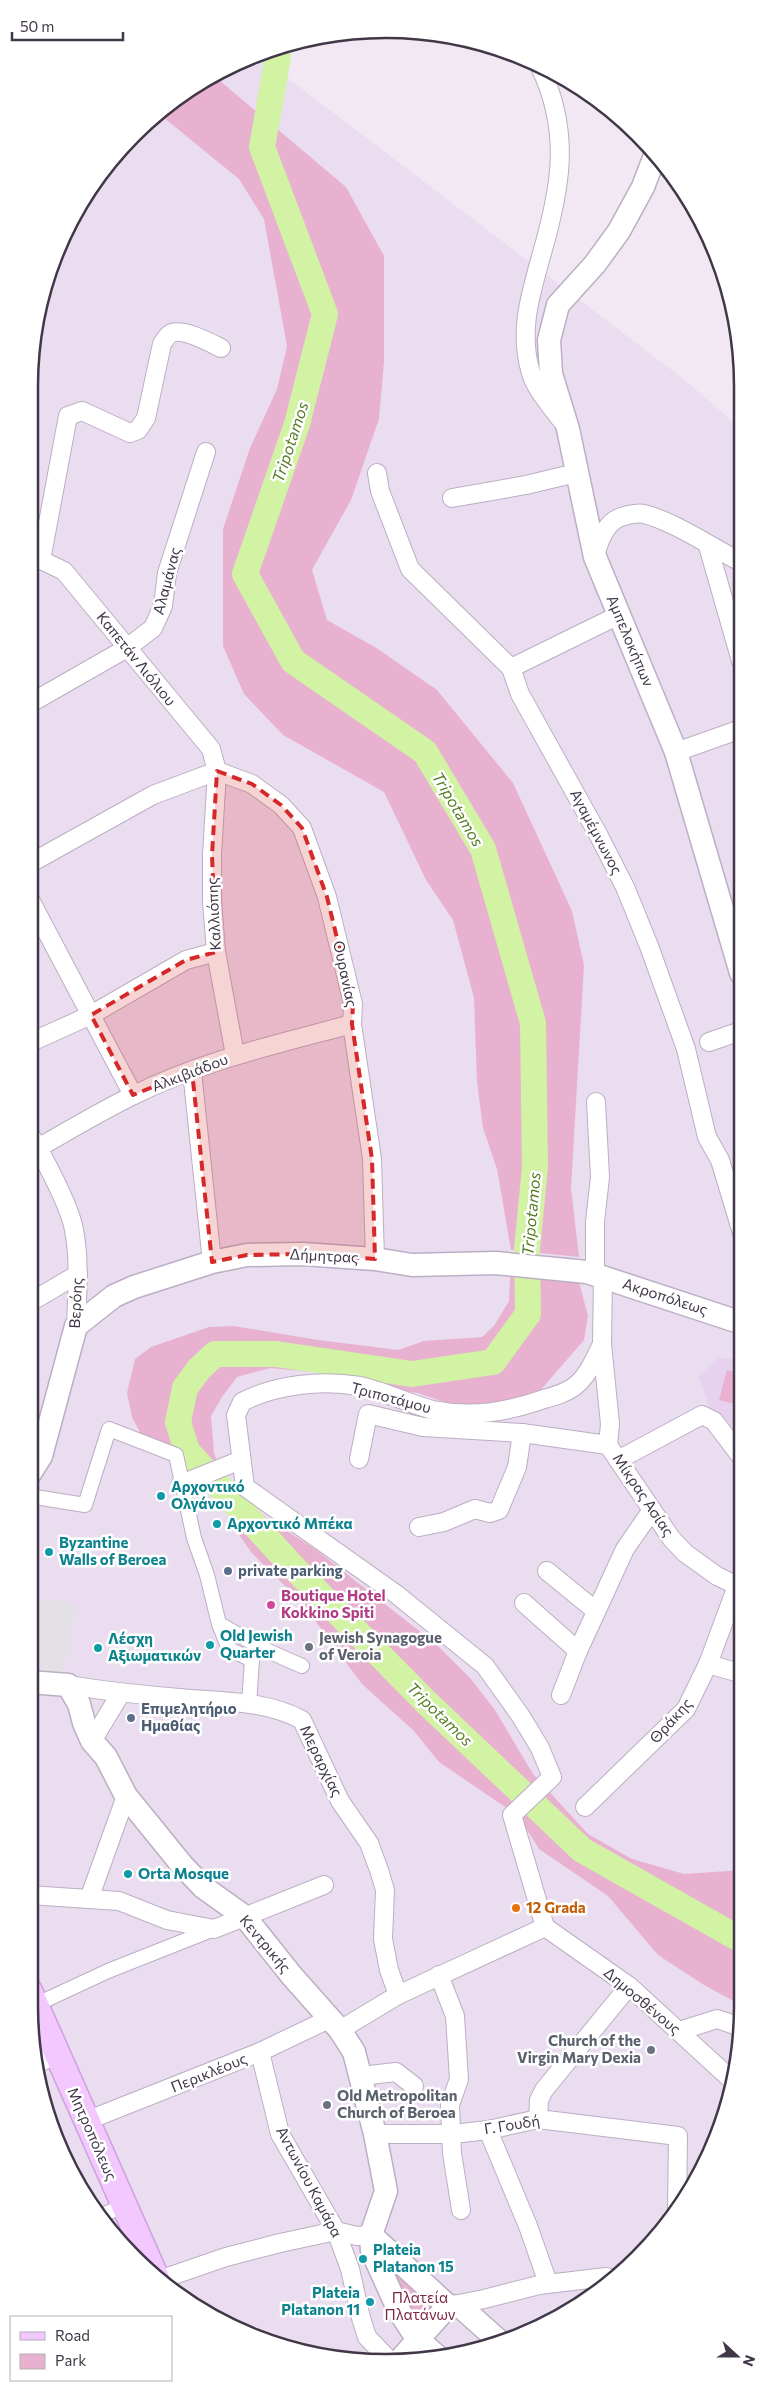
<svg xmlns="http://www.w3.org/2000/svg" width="772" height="2391" font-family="Commissioner,sans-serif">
<rect width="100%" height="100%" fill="#f1e8f4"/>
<path fill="#eaddf0" d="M256,54L685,380L740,428L743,2005L736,2075L716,2141L683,2203L603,2289L544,2326L479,2350L410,2361L340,2359L228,2325L169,2289L118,2241L56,2141L36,2074L29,2005V386L36,316L56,249L89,187L134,133L188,89Z"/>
<path fill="#e6d2ee" d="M719,1358L742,1360V1448L709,1406L699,1377Z"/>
<g fill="#e9b1d0">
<path d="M213,75L346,187L384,256V362L379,419L351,500L312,570L327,620L378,649L437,690L513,783L572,911L584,965L571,1188L579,1257L511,1250L497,1169L483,1128L477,1082L474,998L453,920L426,880L384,792L283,735L244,694L223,646V529L250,448L277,389L287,346L264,219L239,179L158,113L188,89Z"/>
<path d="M510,1277L579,1282L588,1316L584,1340L538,1393L510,1405L467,1410L418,1393L379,1389L357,1379L334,1374L270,1368L237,1377L222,1397L211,1416L214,1453L219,1467L196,1476L176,1455L144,1440L132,1417L127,1393L135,1359L151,1347L209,1327L234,1326L318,1340L398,1350L424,1341L482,1337L494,1326L509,1301Z"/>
<path d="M727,1370L742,1374V1406L719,1400Z"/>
<path d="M220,1470L241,1496L268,1519L315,1549L437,1645L471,1679L495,1710L533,1774L588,1834L632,1859L684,1874L743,1870V2006L704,1985L658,1955L608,1896L539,1849L522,1822L508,1809L439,1762L414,1731L362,1684L302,1603L251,1552L240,1536L232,1516L199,1479Z"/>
<path d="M381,2255L445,2305L418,2337Z"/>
</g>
<path fill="#e3e0e6" d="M29,1597L76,1604L63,1674L29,1669Z"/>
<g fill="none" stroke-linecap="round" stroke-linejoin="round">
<path stroke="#d2f2a4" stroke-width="26" d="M275,48L278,57L262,147L325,314L297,424L245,574L293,661L425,752L483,849L533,1023L535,1167L527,1249L528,1314L493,1362L412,1374L276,1354H215L199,1369L185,1388L178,1422L187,1451L294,1568L426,1702L582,1850L743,1941"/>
<g stroke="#bcaec3" stroke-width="16">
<g id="pedestrian">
<path d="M29,1496L85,1505L109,1429L176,1455L194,1538L207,1575L219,1624L268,1651L302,1666"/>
<path d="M219,1624L229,1649L252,1660L249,1704"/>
<path d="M35,2005L108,1971L214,1929"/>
<path d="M102,2215L124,2206"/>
</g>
</g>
<g stroke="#bcaec3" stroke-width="20">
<g id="minor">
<path d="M540,67C571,132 561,187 542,253C531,293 518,331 531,373C536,390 551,406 561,420"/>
<path d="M377,473L380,491L410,569L511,668L520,694L599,836L625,887L649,946L686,1049L707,1137L720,1160L742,1233"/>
<path d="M452,498L526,485L576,473"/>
<path d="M708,546L741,661"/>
<path d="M595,557C598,544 603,528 615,520C621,516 637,512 644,514C673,521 713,548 741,562"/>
<path d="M29,560H41L64,571L211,749L217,771L212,855V901L216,952L235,1055"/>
<path d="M41,560L68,416L82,411L130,433L138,430L146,418L162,344C164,341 167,336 170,334C181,327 211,343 221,348"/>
<path d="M511,668L619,615"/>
<path d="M29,704L127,648L153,628L163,606L167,573L206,452"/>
<path d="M676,752L741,729"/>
<path d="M217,771L252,784L281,805L302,828L327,897L353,1004L352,1024L372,1159L375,1259"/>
<path d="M29,864L153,795L217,771"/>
<path d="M29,898L133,1095"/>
<path d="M709,1042L741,1031"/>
<path d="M29,1043L91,1015L186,960L216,952"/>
<path d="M192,1071L212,1262"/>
<path d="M29,1133C42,1154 70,1206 74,1230C80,1261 77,1294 76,1326"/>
<path d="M29,1153C63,1134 97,1113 132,1096C201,1061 278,1044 352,1024"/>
<path d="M595,1274V1222L600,1177L596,1102"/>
<path d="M603,1277L602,1344L610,1424L608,1445L671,1538L685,1553L717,1576L742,1588"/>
<path d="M29,1303L78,1274"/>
<path d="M359,1459L368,1414L423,1427L522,1433L608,1445"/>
<path d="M618,1460L702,1415L714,1421L742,1458"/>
<path d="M181,1484L241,1460"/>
<path d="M419,1527L444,1522L475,1509L490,1513L499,1510L517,1467L522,1433"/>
<path d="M547,1571L596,1611"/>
<path d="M524,1603L578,1651"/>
<path d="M708,1664L743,1674"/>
<path d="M68,1685C105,1691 142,1695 179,1698C219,1702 266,1700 302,1720L340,1801L369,1843L379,1870L385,1890L383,1939L389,1970L398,1995"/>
<path d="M561,1695L578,1651L625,1549L652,1510"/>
<path d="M92,1741L121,1693"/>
<path d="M585,1807L686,1709L708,1664L737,1586"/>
<path d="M29,1895L119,1901L167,1920L214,1929L324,1885"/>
<path d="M89,1899L126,1796"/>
<path d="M545,1927L512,1815L552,1777L540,1748L520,1715L485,1666L396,1594L245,1487L236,1415L242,1402C277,1384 321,1380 360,1386C385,1391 408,1404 433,1410C472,1418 507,1412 544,1399C555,1396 566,1393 575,1386C588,1376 595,1358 602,1344"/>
<path d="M545,1927L629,1986L734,2082"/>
<path d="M439,1975L455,2016L459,2079L450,2105L452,2153L461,2210"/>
<path d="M340,2030L398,1995L545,1927"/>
<path d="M679,2031L717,2019L741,2027"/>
<path d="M260,2052L280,2134L336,2231L350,2269L361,2318L367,2337L390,2361"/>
<path d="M35,2065L56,2054"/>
<path d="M361,2076L396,2072L414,2086"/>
<path d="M538,2119L539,2100L544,2090L629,1986"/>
<path d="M86,2121L260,2052L329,2019"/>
<path d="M488,2130L528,2226L548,2283"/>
<path d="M375,2134H453L488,2130L538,2119L678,2136L677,2210"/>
<path d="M159,2280L226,2257L280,2243L336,2231L357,2236L371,2235"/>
<path d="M449,2306L484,2299L539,2285L606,2277L613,2279"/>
</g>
</g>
<g stroke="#bcaec3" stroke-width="25">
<g id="tertiary">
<path d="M656,153L643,187L619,231L595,264L558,305L549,340L551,374L568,429L595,557L676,752L741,973"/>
<path d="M29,1475L41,1456L76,1326L114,1296L134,1287L212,1262L247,1255L303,1254L375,1259L412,1265L496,1263L587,1272L742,1323"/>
<path d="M29,1682L68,1685L79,1704L84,1723L92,1741L106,1757L126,1796L182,1865L203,1887L245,1917L292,1976L340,2030L354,2052L375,2134L386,2191L371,2235L372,2251L399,2311L418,2340L438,2357"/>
<path d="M371,2235L448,2306"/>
<path d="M448,2306L461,2307L500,2342"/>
<path d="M399,2361L448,2306"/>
</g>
</g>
<g stroke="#d0a0e1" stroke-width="28">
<path id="secondary" d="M29,1990L156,2277"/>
</g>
<use href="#pedestrian" stroke="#fff" stroke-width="14"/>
<use href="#minor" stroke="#fff" stroke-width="18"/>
<use href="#tertiary" stroke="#fff" stroke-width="22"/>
<use href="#secondary" stroke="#f2c8ff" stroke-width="25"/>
</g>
<path fill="#d62828" fill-opacity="0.2" stroke="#d62828" stroke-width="4" stroke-dasharray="10 6" stroke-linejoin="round" d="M217,771L252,784L281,805L302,828L327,897L353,1004L352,1024L372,1159L375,1259L303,1254L247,1255L212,1262L192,1071L133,1095L91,1015L186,960L216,952L212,855Z"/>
<g fill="#0f9aa8" stroke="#fff" stroke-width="2">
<circle cx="161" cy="1496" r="5"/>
<circle cx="217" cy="1524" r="5"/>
<circle cx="49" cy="1552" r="5"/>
<circle cx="210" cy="1645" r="5"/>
<circle cx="98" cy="1648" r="5"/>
<circle cx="128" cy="1874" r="5"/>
<circle cx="363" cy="2259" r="5"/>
<circle cx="370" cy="2302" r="5"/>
</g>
<g fill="#5c6f8a" stroke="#fff" stroke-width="2">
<circle cx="228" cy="1571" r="5"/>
<circle cx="131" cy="1718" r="5"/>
</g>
<circle fill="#d1479c" stroke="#fff" stroke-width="2" cx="271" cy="1605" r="5"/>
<g fill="#6b7280" stroke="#fff" stroke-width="2">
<circle cx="309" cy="1647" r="5"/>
<circle cx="651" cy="2050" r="5"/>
<circle cx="327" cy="2105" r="5"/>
</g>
<circle fill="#e8710a" stroke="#fff" stroke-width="2" cx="516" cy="1908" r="5"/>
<g text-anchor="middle" stroke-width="5" stroke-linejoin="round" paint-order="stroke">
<g font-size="15" fill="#413748" stroke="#fff">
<text transform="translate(167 581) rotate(-75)" y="5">Αλαμάνας</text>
<text transform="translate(630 641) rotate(67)" y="5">Αμπελοκήπων</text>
<text transform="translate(136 659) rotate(51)" y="5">Καπετάν Λιόλιου</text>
<text transform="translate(596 832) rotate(62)" y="5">Αγαμέμνωνος</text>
<text transform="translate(214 914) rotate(-93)" y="5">Καλλιόπης</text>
<text transform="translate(345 974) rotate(78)" y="5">Ουρανίας</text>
<text transform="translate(190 1073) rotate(-21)" y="5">Αλκιβιάδου</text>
<text transform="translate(324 1256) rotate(3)" y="5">Δήμητρας</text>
<text transform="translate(665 1297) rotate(18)" y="5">Ακροπόλεως</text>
<text transform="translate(76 1303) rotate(-87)" y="5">Βερόης</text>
<text transform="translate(391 1398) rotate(15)" y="5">Τριποτάμου</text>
<text transform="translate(643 1495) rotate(56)" y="5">Μίκρας Ασίας</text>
<text transform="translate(671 1721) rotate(-48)" y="5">Θράκης</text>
<text transform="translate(321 1761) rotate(64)" y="5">Μεραρχίας</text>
<text transform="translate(265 1944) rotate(50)" y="5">Κεντρικής</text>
<text transform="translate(642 2001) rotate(40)" y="5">Δημοσθένους</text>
<text transform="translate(209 2073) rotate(-22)" y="5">Περικλέους</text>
<text transform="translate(512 2125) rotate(-9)" y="5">Γ. Γουδή</text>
<text transform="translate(92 2134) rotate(66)" y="5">Μητροπόλεως</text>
<text transform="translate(309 2182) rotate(62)" y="5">Αντωνίου Καμάρα</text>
</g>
<g font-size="15" font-weight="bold" fill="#0d838f" stroke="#fff" text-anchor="start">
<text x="171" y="1492">Αρχοντικό<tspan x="171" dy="17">Ολγάνου</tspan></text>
<text x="227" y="1529">Αρχοντικό Μπέκα</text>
<text x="59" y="1548">Byzantine<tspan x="59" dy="17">Walls of Beroea</tspan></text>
<text x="220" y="1641">Old Jewish<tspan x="220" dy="17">Quarter</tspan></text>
<text x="108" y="1644">Λέσχη<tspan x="108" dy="17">Αξιωματικών</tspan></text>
<text x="138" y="1879">Orta Mosque</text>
<text x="373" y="2255">Plateia<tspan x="373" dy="17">Platanon 15</tspan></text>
<text x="360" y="2298" text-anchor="end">Plateia<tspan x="360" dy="17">Platanon 11</tspan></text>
</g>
<g font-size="15" font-weight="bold" fill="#4e5e75" stroke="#fff" text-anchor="start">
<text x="238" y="1576">private parking</text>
<text x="141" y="1714">Επιμελητήριο<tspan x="141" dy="17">Ημαθίας</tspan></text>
</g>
<g font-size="15" font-weight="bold" fill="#b23c85" stroke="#fff" text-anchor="start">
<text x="281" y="1601">Boutique Hotel<tspan x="281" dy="17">Kokkino Spiti</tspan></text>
</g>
<g font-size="15" font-weight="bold" fill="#5b616d" stroke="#fff" text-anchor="start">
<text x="319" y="1643">Jewish Synagogue<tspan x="319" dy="17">of Veroia</tspan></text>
<text x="641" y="2046" text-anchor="end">Church of the<tspan x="641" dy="17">Virgin Mary Dexia</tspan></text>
<text x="337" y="2101">Old Metropolitan<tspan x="337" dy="17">Church of Beroea</tspan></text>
</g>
<g font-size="15" font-weight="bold" fill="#c56008" stroke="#fff" text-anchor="start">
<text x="526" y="1913">12 Grada</text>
</g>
<g font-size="15" fill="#7c2848" stroke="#fff">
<text x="420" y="2303">Πλατεία<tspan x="420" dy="17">Πλατάνων</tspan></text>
</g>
<g font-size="16" font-style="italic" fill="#577d23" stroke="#fff">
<text transform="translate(290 442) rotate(-72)" y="6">Tripotamos</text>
<text transform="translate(458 809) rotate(59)" y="6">Tripotamos</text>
<text transform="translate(531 1214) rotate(-85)" y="6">Tripotamos</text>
<text transform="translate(440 1714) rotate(44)" y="6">Tripotamos</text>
</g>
</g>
<path d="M0 0H772V2391H0ZM386 38H386A348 348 0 0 1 734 386V2006A348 348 0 0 1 386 2354H386A348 348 0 0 1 38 2006V386A348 348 0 0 1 386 38Z" fill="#fff" fill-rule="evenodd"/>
<path fill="none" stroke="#413748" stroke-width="2.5" d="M386 38H386A348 348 0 0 1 734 386V2006A348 348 0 0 1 386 2354H386A348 348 0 0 1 38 2006V386A348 348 0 0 1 386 38Z"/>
<rect x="10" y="2316" width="162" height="65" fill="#ffffff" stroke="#b3afb6"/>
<rect x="20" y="2332" width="25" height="8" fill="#f2c8ff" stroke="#b3afb6"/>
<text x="55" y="2341" font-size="15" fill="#413748">Road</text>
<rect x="20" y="2354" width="25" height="15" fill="#e9b1d0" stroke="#b3afb6"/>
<text x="55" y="2366" font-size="15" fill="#413748">Park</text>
<g transform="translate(737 2356) rotate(111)" stroke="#ffffff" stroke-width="4" paint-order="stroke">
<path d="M0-4L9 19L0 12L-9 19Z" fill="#413748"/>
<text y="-8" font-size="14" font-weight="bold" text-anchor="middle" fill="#413748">N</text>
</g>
<path d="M12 32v8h111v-8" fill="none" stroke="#413748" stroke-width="2.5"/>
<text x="20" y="32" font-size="15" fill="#413748" stroke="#ffffff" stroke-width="4" paint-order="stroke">50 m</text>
</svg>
